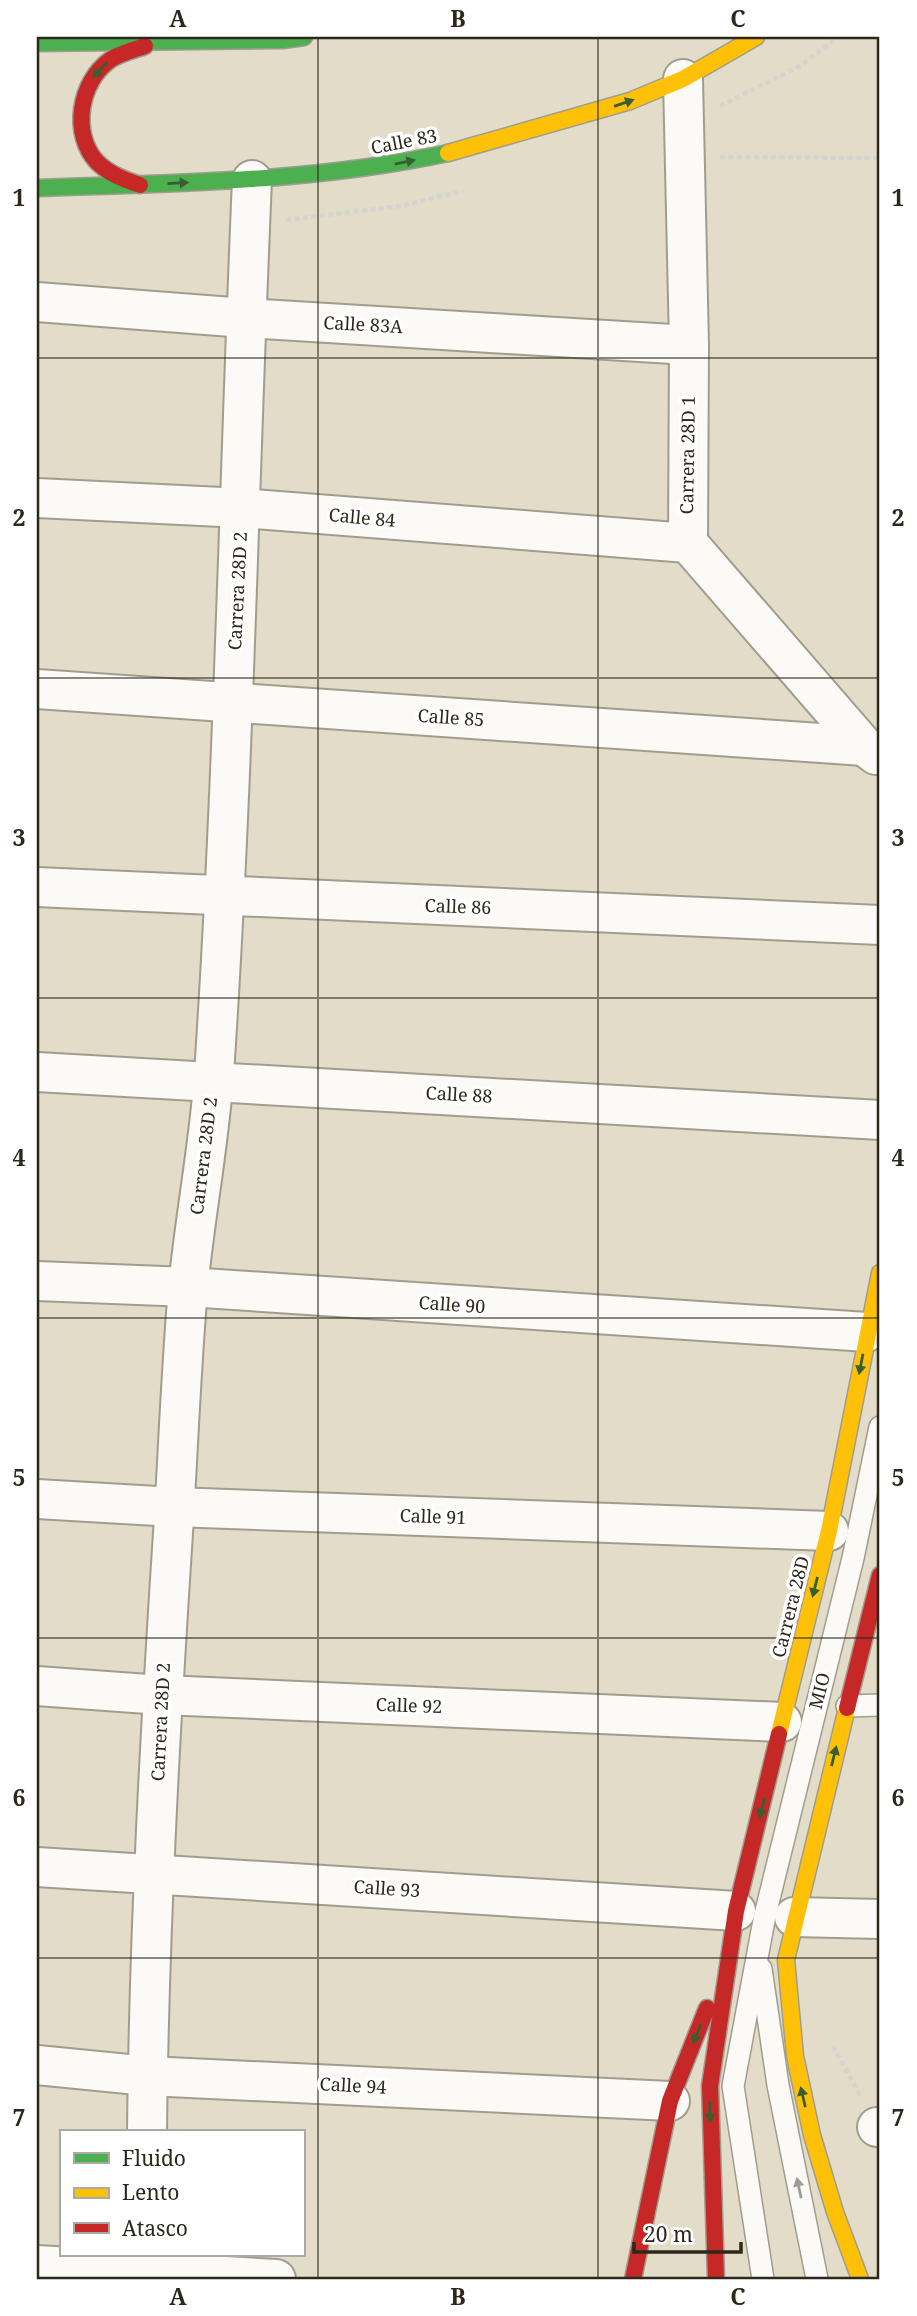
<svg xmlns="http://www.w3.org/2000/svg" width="917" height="2316" font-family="'Noto Serif',serif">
<rect width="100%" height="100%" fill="#e2dcc8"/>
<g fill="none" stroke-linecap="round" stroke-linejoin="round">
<g stroke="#a19d8e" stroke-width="24">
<g id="lane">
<path d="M847,1706L880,1705"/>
<path d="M761,1969L778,2085L817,2279"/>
<path d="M763,2279L733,2086L765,1915L853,1558L880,1427"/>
</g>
</g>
<g stroke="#a19d8e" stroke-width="42">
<g id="street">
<path d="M683,79L689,345L688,543L864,746L876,755"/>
<path d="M37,302L245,318L689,345"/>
<path d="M37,498L242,508L688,543"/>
<path d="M37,689L864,746"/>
<path d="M37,887L880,925"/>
<path d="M37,1072L880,1120"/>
<path d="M37,1281L188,1287L867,1332"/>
<path d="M37,1499L174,1507L829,1531"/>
<path d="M37,1686L162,1695L782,1722"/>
<path d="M37,1867L736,1911"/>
<path d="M794,1917L880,1919"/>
<path d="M37,2065L148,2076L670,2101"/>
<path d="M877,2127H880"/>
<path d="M147,2132C149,1932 160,1733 173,1533C178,1452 181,1370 188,1288C195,1216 209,1145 214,1074C234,776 239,478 252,180"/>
<path d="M37,2265L276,2279"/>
</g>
</g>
<g stroke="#a19d8e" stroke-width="19">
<g id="fast">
<path d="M37,43L283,40L304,37"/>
<path d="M37,188C175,183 313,182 448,153"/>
</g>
</g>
<g stroke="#a19d8e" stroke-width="19">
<g id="slow">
<path d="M448,153L630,101L683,79L756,37"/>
<path d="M847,1708L786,1960L795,2056L812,2135L835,2212L860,2279"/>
<path d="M779,1734L829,1531L880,1273"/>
</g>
</g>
<g stroke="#a19d8e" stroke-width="19">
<g id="jam">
<path d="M140,185C125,180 109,174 97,162C71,134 79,82 110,60C120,53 134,50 145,46"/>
<path d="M847,1708L880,1575"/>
<path d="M633,2279L670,2101L707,2008"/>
<path d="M716,2279L710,2086L736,1911L779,1734"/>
</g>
</g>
<g stroke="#d6d4cf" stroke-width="4.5" stroke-dasharray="5 3.5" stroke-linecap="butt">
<path d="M720,106L800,66L838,37"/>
<path d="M720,157L880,158"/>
<path d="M286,220L400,206L463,191"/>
<path d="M833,2046L861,2097"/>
</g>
<use href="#lane" stroke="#fbfaf7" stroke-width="21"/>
<use href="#street" stroke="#fbfaf7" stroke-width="38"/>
<use href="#fast" stroke="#4caf50" stroke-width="16"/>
<use href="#slow" stroke="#ffc107" stroke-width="16"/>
<use href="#jam" stroke="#c62828" stroke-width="16"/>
</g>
<defs><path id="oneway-solid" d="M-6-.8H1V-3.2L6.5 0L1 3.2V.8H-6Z" transform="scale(1.75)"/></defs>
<g fill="#395e30">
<use href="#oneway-solid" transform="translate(100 70) rotate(133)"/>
<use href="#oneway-solid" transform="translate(624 103) rotate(-19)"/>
<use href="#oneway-solid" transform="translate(405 162) rotate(-12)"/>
<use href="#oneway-solid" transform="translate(178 183) rotate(-3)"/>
<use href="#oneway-solid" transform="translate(861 1364) rotate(101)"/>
<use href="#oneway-solid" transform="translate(815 1587) rotate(104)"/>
<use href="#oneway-solid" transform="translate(834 1756) rotate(-76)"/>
<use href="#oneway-solid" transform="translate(762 1808) rotate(104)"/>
<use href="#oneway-solid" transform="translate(697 2034) rotate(112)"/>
<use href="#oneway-solid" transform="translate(803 2097) rotate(-103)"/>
<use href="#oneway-solid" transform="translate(710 2112) rotate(89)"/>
</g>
<use fill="#9e9c94" href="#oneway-solid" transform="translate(799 2188) rotate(-102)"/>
<path fill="none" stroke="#2c281b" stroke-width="2" stroke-opacity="0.55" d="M318,37V2279M598,37V2279M37,358H880M37,678H880M37,998H880M37,1318H880M37,1638H880M37,1958H880"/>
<g text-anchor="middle" stroke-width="7" stroke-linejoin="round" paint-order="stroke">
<g font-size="18" fill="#2c281b" stroke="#fff">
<text transform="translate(404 142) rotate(-11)" y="6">Calle 83</text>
<text transform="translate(363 325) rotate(3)" y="6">Calle 83A</text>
<text transform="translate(688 455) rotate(-89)" y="6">Carrera 28D 1</text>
<text transform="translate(362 518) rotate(5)" y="6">Calle 84</text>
<text transform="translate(238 591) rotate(-87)" y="6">Carrera 28D 2</text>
<text transform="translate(451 718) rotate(4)" y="6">Calle 85</text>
<text transform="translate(458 907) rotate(2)" y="6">Calle 86</text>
<text transform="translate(459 1095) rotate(3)" y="6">Calle 88</text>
<text transform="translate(204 1156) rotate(-83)" y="6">Carrera 28D 2</text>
<text transform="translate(452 1305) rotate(4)" y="6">Calle 90</text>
<text transform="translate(433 1517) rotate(2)" y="6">Calle 91</text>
<text transform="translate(791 1607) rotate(-76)" y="6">Carrera 28D</text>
<text transform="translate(820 1691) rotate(-76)" y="6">MIO</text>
<text transform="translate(409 1706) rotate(2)" y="6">Calle 92</text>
<text transform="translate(161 1722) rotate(-87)" y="6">Carrera 28D 2</text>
<text transform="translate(387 1889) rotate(4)" y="6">Calle 93</text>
<text transform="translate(353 2086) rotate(3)" y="6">Calle 94</text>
</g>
</g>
<rect width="917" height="2316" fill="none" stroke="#ffffff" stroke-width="77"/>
<rect x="60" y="2130" width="245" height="126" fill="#ffffff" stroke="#aba9a4" stroke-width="2"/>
<rect x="74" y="2153" width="35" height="10" fill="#4caf50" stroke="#aba9a4" stroke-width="2"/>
<text x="122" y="2166" font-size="21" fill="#2c281b">Fluido</text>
<rect x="74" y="2188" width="35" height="10" fill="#ffc107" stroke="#aba9a4" stroke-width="2"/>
<text x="122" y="2200" font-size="21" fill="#2c281b">Lento</text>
<rect x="74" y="2223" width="35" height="10" fill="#c62828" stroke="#aba9a4" stroke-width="2"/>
<text x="122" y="2236" font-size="21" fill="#2c281b">Atasco</text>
<path d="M634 2242v10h107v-10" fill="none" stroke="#2c281b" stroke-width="3.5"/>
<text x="644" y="2242" font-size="21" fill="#2c281b" stroke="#ffffff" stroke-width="5" paint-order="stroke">20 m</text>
<rect x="38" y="38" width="840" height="2240" fill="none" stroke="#2c281b" stroke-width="2.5"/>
<g font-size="23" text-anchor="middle" font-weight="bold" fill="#2c281b">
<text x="178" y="27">A</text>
<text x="458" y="27">B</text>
<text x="738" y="27">C</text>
<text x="19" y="206">1</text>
<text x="898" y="206">1</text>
<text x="19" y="526">2</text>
<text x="898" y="526">2</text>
<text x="19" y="846">3</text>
<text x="898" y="846">3</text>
<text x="19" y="1166">4</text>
<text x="898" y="1166">4</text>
<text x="19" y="1486">5</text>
<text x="898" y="1486">5</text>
<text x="19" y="1806">6</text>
<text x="898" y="1806">6</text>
<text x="19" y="2126">7</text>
<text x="898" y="2126">7</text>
<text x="178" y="2305">A</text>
<text x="458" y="2305">B</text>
<text x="738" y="2305">C</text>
</g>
</svg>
